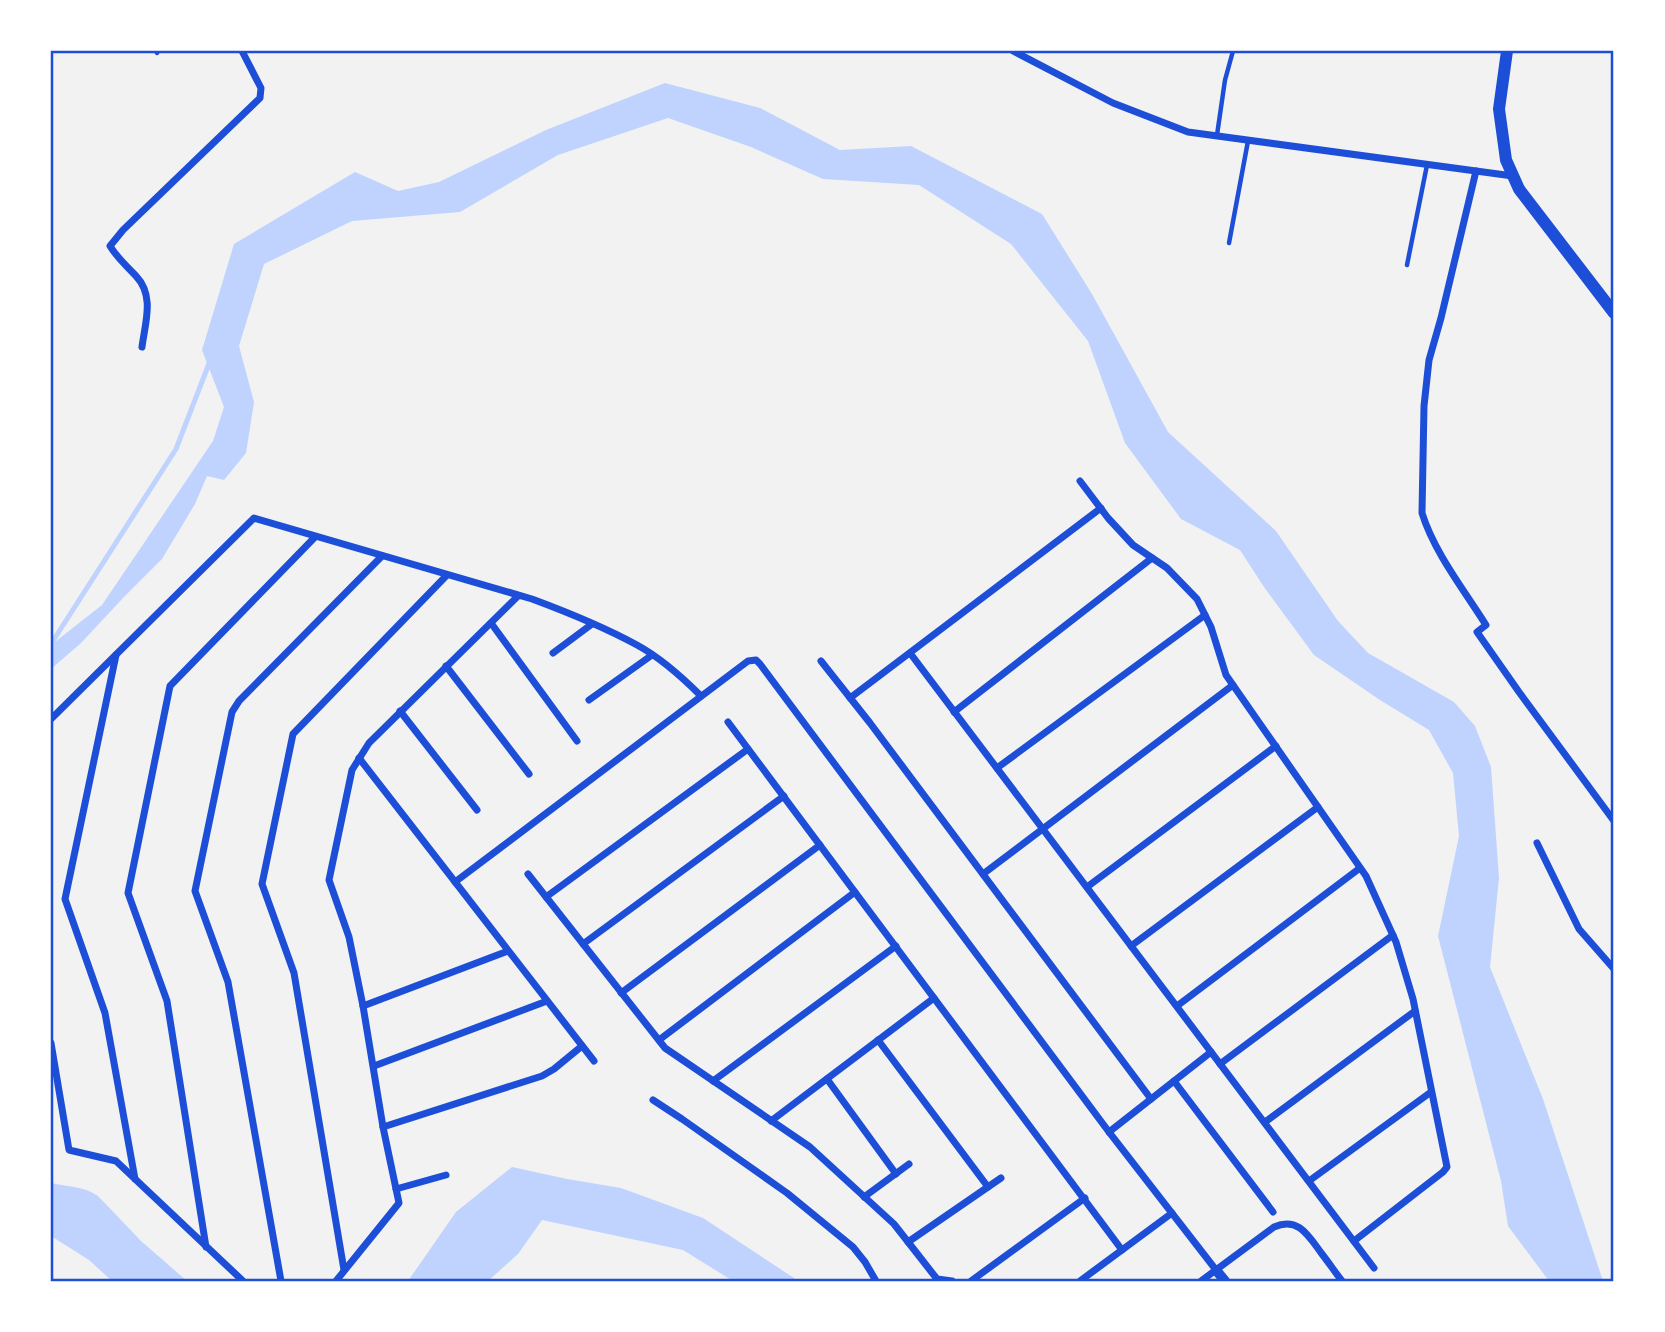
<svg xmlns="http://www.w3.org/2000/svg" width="1665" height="1332" font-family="Montserrat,sans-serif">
<rect width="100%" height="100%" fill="#f2f2f2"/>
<g fill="#bfd3fe">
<path d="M665,83L760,108L840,150L911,146L1042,214L1092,294L1168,432L1276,531L1338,621L1368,653L1454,702L1475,726L1491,767L1499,878L1490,967L1543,1099L1603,1281H1549L1508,1226L1501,1181L1438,936L1459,836L1453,773L1429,730L1380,700L1314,655L1264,587L1240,550L1181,519L1125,443L1088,341L1011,244L919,185L823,179L751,147L668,118L558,155L460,212L352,221L264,264L239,346L254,402L246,453L224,480L207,476L195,504L162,559L123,598L81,643L51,669V645L102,605L213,441L224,407L202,350L234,244L355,172L398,191L439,182L546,130Z"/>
<path d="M512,1167L567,1179L621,1188L703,1218L794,1278L796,1281H733L683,1250L542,1220L518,1254L488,1281H408L456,1212Z"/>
<path d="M51,1183C67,1187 84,1186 98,1196L141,1241L187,1281H112L89,1260L51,1236Z"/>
</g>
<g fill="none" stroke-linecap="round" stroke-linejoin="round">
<path stroke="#bfd3fe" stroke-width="5" d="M51,644L176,449L210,361"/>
<g stroke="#1d4ed8" stroke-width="4.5">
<path d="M157,53L158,51"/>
<path d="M1217,135L1225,80L1233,51"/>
<path d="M1229,243L1248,141"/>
<path d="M1407,265L1427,165"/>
</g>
<g stroke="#1d4ed8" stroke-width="7">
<path d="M1013,51L1113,103L1188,132L1513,176"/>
<path d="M1476,171L1441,318L1429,360L1424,406L1422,513C1434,552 1464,590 1486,625L1477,632L1519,692L1614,821"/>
<path d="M142,347C145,323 155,296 136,276C126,265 118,259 110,246L123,230L260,98L261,88L242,51"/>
<path d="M1080,481L1108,518L1133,545L1167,568L1197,599L1211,627L1226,675L1366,876L1396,942L1413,999L1447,1167L1443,1172L1354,1241"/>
<path d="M491,623L577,741"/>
<path d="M553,653L592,624"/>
<path d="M910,653L1374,1268"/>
<path d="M116,655L65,899L105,1013L135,1179"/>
<path d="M821,661L870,723L1151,1099"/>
<path d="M446,666L529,774"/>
<path d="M850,698L1101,508"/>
<path d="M589,700L652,655"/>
<path d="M400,711L477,810"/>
<path d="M954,712L1152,558"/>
<path d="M51,719L254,518L532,599C567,612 604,627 637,645C661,658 682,677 701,696"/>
<path d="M728,722L1122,1250"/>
<path d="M359,758L594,1061"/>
<path d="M997,768L1205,615"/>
<path d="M1537,843L1579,929L1614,969"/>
<path d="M528,874L665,1048L810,1147L894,1224L937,1279L952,1281"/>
<path d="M983,874L1233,685"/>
<path d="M455,882L748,661L756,660L760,664L1109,1132L1216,1270"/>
<path d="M1087,887L1276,746"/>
<path d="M546,897L748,749"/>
<path d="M583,944L784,796"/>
<path d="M1131,946L1318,807"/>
<path d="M621,993L820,845"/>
<path d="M363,1006L508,951"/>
<path d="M1177,1006L1360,868"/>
<path d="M659,1040L855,892"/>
<path d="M878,1040L988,1187"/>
<path d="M51,1043L69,1150L116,1161L243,1281"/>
<path d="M1220,1064L1393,935"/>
<path d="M374,1066L547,1001"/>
<path d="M827,1079L896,1174"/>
<path d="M713,1081L896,946"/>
<path d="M1174,1081L1273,1212"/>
<path d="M653,1100L682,1119L787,1193L853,1247L865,1262L876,1281"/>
<path d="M771,1121L934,998"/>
<path d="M1265,1122L1415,1011"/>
<path d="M383,1127L542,1076L554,1069L582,1046"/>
<path d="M1109,1132L1211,1052"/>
<path d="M1309,1181L1431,1092"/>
<path d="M396,1189L446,1175"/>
<path d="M864,1197L909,1164"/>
<path d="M908,1242L1001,1178"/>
<path d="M206,1247L167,1001L128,893L170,686L315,537"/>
<path d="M344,1270L294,973L262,884L293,734L447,575"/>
<path d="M281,1281L228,982L195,891L232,712L239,701L382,556"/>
<path d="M336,1281L399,1203L383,1127L363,1006L349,937L329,880L352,770L369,743L518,596"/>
<path d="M971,1281L1085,1198"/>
<path d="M1080,1281L1172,1213"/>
<path d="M1201,1281L1274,1227C1299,1216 1309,1237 1322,1254C1329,1263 1335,1272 1342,1281"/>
</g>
<path stroke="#1d4ed8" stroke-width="10" d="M1216,1270L1225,1281"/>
<path stroke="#1d4ed8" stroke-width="12" d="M1507,51L1499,109L1506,160L1519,189L1614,313"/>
</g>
<rect width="1665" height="1332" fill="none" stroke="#ffffff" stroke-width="105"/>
<rect x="52" y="52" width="1560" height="1228" fill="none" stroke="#1d4ed8" stroke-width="2.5"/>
</svg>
